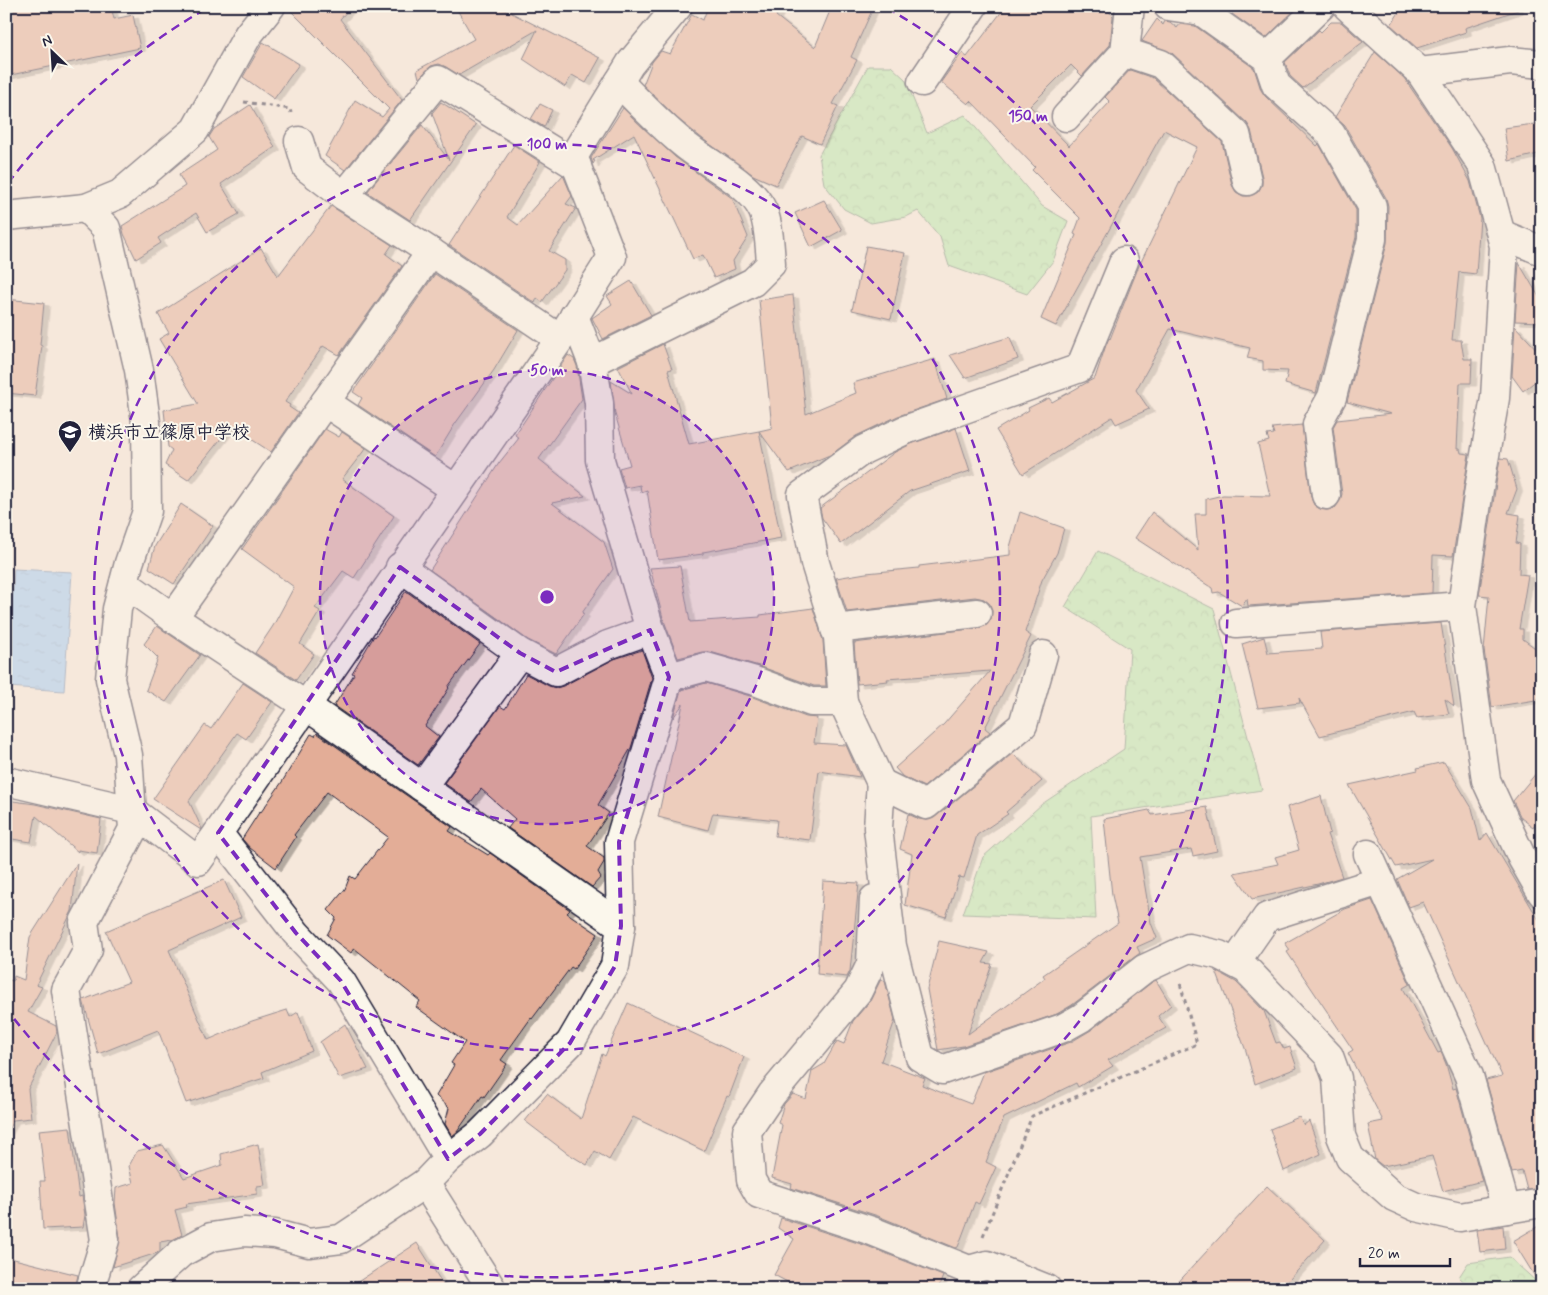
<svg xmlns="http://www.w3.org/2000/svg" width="1548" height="1295" font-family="Mynerve,'Klee One',sans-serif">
<defs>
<pattern id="forest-crowns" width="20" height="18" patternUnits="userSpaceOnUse" patternTransform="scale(1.25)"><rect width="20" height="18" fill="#b3e8aa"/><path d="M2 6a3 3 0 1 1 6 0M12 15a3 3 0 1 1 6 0" fill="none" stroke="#9ac793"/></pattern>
<pattern id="water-ripples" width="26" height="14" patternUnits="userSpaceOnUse" patternTransform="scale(1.25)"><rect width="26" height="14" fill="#9ccaf7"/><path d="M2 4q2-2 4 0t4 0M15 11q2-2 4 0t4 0" fill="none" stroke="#86add5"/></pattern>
<filter id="shadow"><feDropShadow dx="5.5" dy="3" stdDeviation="0" flood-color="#0004"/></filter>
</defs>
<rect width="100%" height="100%" fill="#f6e8db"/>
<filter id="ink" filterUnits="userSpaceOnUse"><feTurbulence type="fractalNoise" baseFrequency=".02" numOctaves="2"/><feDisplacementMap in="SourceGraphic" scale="10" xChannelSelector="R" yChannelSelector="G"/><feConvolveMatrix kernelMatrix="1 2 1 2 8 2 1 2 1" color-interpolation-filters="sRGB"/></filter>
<g filter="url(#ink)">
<g fill="url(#forest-crowns)" stroke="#6a8572">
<path d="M868,66H891L905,79L927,133L965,115L1042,206L1068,221L1053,261L1027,294L949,266L940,237L918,211L906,217L871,223L844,209L824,184L819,155Z"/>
<path d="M1098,551L1214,609L1262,790L1091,816L1096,919L963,914L983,857L1042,804L1124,749L1130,649L1065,607Z"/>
<path d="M1509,1257L1538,1283L1542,1281V1289H1472L1459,1277L1468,1263Z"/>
</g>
<path fill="url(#water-ripples)" stroke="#6b87ac" d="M14,569L72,572L64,691L8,687Z"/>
<g fill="#e3ad97" stroke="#22223b" filter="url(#shadow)">
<path d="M17,6H111L114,19L133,15L140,48L6,76V8Z"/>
<path d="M286,6H352L340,19L402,100L345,170L325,156L355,100L382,117L389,109Z"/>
<path d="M455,6H498L600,58L586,83L572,75L565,87L523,59L537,30L459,75L446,67L439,64L431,66L419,78L417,70L474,39Z"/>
<path d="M708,6H781L776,16L815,47L832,6H874L851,57L857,60L833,104L838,106L820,144L802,136L776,185L753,175L704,140L678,119L643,85L652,62L661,51L670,54L692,14L703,20Z"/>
<path d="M1006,6H1103L1113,16L1110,45L1082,76L1071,65L1030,106L1069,146L1110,102L1105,97L1130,70L1153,78L1222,142L1232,185L1236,192L1243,196H1250L1258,192L1262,185V177L1251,130L1247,123L1172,53L1142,41L1157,19L1163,25L1165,21L1170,22L1177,28L1180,24L1195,26L1254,68L1261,90L1265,96L1317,146L1319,144L1356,210V237L1316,393L1285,384L1288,371L1263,370V361L1247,358L1250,348L1170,329L1136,390L1149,409L1116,424L1112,417L1023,474L996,430L1029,410L1028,408L1049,398L1052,402L1095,378L1106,345L1109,338L1110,339L1138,268L1197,147L1164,130L1056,326L1041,319L1076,235L1074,234L1080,218L1032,170L1035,167L971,101L968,104L941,82L962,53L967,57Z"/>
<path d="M1237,6H1288L1294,11L1266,38L1232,14Z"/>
<path d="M1403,6H1517L1518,10L1465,28L1466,32L1417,48L1391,25Z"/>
<path d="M1331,22H1341L1363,42L1303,88L1290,76L1285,62L1319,30L1321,32Z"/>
<path d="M263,42L299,64L274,99L243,77Z"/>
<path d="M1375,52L1404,78L1452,148L1470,181L1480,218L1476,274L1459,272L1452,340H1461L1464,359H1472L1471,383H1460L1457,449H1460L1461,453L1469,454L1453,556L1433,555L1432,593L1248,606L1247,599L1242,606L1219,592L1213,593L1212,588L1135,538L1152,512L1198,550L1195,514H1206V499L1223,495L1270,496L1258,444L1269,441L1267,435L1274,434L1272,428L1302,425L1311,497L1314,505L1320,509L1327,510L1335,508L1340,501L1342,494L1333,427L1337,420L1391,414L1347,402L1387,243L1388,206L1386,198L1345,126L1335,117Z"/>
<path d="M441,102L476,125L410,220L367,192L422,125L449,160L432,113Z"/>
<path d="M540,104L552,110L544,127L531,119Z"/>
<path d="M250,105L275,147L221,184L239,214L207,232L196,213L158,238L161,243L136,259L124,234L122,226L185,186L179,175L217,150L209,137L214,129Z"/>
<path d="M623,108L675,157L732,198L748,237L733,261L735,269L714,278L703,255L693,259L634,134L593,160L595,161L593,164L591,158Z"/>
<path d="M1542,123V153L1509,161L1504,128Z"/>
<path d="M514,145L540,162L507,217L518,225L563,175L572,196L566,204L576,208L549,251L565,260V270L542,302L537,298L535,303L449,245Z"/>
<path d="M824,200L842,230L811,247L795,213Z"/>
<path d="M331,206L392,245L386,254L402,266L339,355L323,346L285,402L290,405L289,407L298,413L271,452L231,426L188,480L165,465L172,450L168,447L164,410L198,404L159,339L169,333L158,314L261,248L278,276Z"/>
<path d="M866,246L905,253L891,319L852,310Z"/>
<path d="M1519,263L1542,302V322L1515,321Z"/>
<path d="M435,274L518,330L494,370L455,424L435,457L358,405L362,398L353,392Z"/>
<path d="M631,281L651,315L603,339L592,318L612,304L607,296Z"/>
<path d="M793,295L806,414L856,393L853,383L935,359L947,399L898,416L856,436L832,454L789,472L759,431L772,428L759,300Z"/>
<path d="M6,299L44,303L40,345L42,346L35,396L6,393Z"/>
<path d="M1515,326L1542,355V376L1523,391L1512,376Z"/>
<path d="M1010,337L1018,359L965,378L950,355Z"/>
<path d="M663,344L672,369L668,370L689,444L759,431L781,538L703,552V554L658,560L647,490L641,492L640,485L625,488L619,468L630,465L615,414L611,381L632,394L618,367Z"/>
<path d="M568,355L574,359L577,366L582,399L539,459L585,496L552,503L604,542L613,569L582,613L584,614L556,654L528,640L430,570L499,463L519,438L515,435Z"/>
<path d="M956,428L970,471L910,491L841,544L822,518L820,508L895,452L911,444Z"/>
<path d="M325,429L339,437L342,432L366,448L342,479L394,516L354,578L343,571L315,608L320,611L300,644L314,654L296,680L255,653L273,626L294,587L242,549Z"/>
<path d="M1500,458L1508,459L1517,489L1508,513L1520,515L1516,543L1520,544L1519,574L1528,575L1519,629H1523V639L1542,653V699L1492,707L1484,650L1489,596L1479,595Z"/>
<path d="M181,504L213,526L174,584L149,568L155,546Z"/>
<path d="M1020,512L1064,528L1057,553L1042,580L1025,632L1031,636L985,728L990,732L924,787L903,777L895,768L944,724L990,671L887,679L888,681L857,684L854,643L979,628L987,625L991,619L992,611L990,604L984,599L975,597L847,612L836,578L866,573L919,568V566L1010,555V547Z"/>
<path d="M680,566L690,622L760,617V615L813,608L823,640L826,686H814L759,666L710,652H702L678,658L663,618L650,568Z"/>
<path d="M406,591L480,644L448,687L449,688L425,726L439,737L418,765L334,706L354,674L352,673L374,636L375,637Z"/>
<path d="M1441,623L1454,706L1445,699L1449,714L1417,718L1414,712L1320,736L1299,698L1300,703L1258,708L1242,644L1264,637L1268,653L1322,649L1320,632Z"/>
<path d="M157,626L200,655L166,702L146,690L158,658L144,644Z"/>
<path d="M642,650L652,678L631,748L598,805L609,813L587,846L604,858V862L598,872L601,877L592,887L508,828L515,819L481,789L471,802L444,783L500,706L505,709L526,674L549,686L556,688L563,686L614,659Z"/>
<path d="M243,683L272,702L246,739L237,733L189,801L202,829L201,830L153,799L205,725L211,729Z"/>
<path d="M706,683L750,696L806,717L817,718L814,743L846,745L860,777L819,771L810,840L775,836L777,820L713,813L708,830L658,817L683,704L673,718L681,690Z"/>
<path d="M317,733L452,827L449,831L488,855L490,853L570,910L567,913L598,934L574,969L571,967L532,1019L531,1018L501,1060L507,1064L484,1097L482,1096L457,1132L452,1136L445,1124L449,1108L436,1096L454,1065L451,1063L465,1042L416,1007L420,1001L354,948L351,953L327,935L336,918L328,910L345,889L350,876L355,879L388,837L327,792L294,835L296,837L276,868L250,848L242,839L260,811L261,812L282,782L311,734L315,736Z"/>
<path d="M1013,754L1042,781L1006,812L1008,814L977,835L964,878L959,877L946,917L905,905L912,854L900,849L908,814L919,819L927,820L935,817Z"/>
<path d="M1444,762L1472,808L1480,841L1487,833L1542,925V1188L1527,1190L1522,1171L1512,1173L1486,1080L1502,1076L1423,902L1409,907L1397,879L1432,859L1396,867L1349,785L1418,770L1417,768Z"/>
<path d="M1542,766V813L1533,827L1521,818L1513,801Z"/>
<path d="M1321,796L1330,833L1327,834L1342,877L1318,884L1252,899L1234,873L1278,864L1275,857L1299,850L1287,807Z"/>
<path d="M6,800L35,804L101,819L97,853L78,850V852L36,816L31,842L6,838Z"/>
<path d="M1207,807L1217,851L1193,856L1191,849L1140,857L1151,923L1157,938L1137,947L1140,953L1072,1005L1057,1014L963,1046L938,1050L927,989L939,941L989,952L983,963L992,964L968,1034L1045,978L1043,975L1118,923L1112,895L1104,819L1149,810L1152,815Z"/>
<path d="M77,863L72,911L36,985L42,987L28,1012L56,1026L57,1032L28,1089L31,1118L13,1120L6,1134V979L13,981L14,976L24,980L30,937Z"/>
<path d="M224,880L241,917L169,950L208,1040L252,1021L287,1010L290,1017L298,1012L312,1051L262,1072L264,1078L186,1103L158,1030L98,1054L83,1000L129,982L106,931Z"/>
<path d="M823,881L859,883L850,971L847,977L817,974Z"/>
<path d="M1372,900L1410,984L1403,988L1438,1053L1441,1052L1446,1064L1453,1089L1456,1088L1482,1181L1443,1191L1432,1156L1383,1166L1375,1160L1368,1124L1383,1121L1348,1053L1353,1050L1287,952L1290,950L1285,943L1345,909Z"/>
<path d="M1216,971L1236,982L1264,1011L1276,1043L1280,1042L1284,1049L1290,1047L1297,1068L1255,1084L1246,1051Z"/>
<path d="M881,979L885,981L895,1020L881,1061L925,1078L922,1085L971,1104L984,1072L1071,1042L1091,1030L1152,982L1156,980L1171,1005L1158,1016L1166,1028L1108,1060L1113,1066L1078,1087L1076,1083L1004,1118L986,1162L996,1167L979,1204L975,1202L958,1247L956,1248L878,1216L791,1188L792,1184L772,1178L782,1125L778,1123L784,1104L793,1094L806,1099L812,1071L824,1064L837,1041L844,1044L853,1021L870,1001Z"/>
<path d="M628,1003L744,1057L729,1097L727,1096L704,1151L633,1117L609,1160L595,1151L587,1165L567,1153L525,1121L547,1094L581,1119L602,1054L605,1056Z"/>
<path d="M345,1024L368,1069L339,1078L320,1042Z"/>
<path d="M1299,1117L1304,1125L1309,1121L1321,1154L1284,1171L1270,1129Z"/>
<path d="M70,1127L79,1197L82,1196L85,1215L83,1227L43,1229L40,1181H45L39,1130Z"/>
<path d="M258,1144L265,1185L257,1186V1194L186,1204L187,1207L175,1210L182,1235L172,1240L160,1242V1250L157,1253L113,1267L120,1238L115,1203L116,1188L133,1183L129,1166L137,1151L163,1145L184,1178L222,1165L221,1154Z"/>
<path d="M1267,1186L1325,1240L1281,1289H1172Z"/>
<path d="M781,1218L867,1246L943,1276L938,1289H801L774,1275L794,1239L778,1228Z"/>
<path d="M1542,1224V1288L1513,1241Z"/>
<path d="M1503,1226L1505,1249L1480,1252L1477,1230Z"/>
<path d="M417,1243L446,1289H347Z"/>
<path d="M6,1257L78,1275L75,1289H6Z"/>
</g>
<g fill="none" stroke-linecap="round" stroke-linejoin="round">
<g stroke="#22223b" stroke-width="31">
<g id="minor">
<path d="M1130,6L1125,52L1161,64L1236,134L1247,181"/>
<path d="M1168,6L1201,11L1267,58L1276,85L1331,134L1372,206V239L1332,397L1317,424L1326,495"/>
<path d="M1347,6L1420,72L1482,165L1504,246L1495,398L1479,489L1462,606L1486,780L1522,858L1542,893"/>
<path d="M1267,58L1321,6"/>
<path d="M1420,72L1510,61L1542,64"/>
<path d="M922,82L973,6"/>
<path d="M1066,117L1125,52"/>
<path d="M299,141L307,168L344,196"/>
<path d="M86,208L106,228L139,370L146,422L147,511L129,563L117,609L110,679L128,755L133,829L84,922L88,950L66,990L105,1240L90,1289"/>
<path d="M6,216L86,208L120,194L195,130L248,35L271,6"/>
<path d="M1501,234L1542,251"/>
<path d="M560,339L431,252L344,196L438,80L577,166"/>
<path d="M592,362L753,282L771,264C770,249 769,225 763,211C751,184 708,164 685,145C662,126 640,104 619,82"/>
<path d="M325,402L455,489"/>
<path d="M400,567L520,653L556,672L608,645L650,630"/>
<path d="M124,583L173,618L305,705L621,926"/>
<path d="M173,618L431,252"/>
<path d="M1236,623L1462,606"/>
<path d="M835,629L977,613"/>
<path d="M1043,655L1023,725L926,805L881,783L878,828L892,946L920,1057L942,1070L1063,1028L1081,1018L1144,969L1189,948L1219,955L1246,969L1329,1056L1337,1078L1341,1136L1350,1158L1394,1197L1416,1207L1460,1217L1542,1203"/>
<path d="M669,677L706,667L755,681L811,702H843L881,783L880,802"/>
<path d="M843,702L838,637L815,563L802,495L863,450L905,430L1080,368L1124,261"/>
<path d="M6,781L131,810L198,861L218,833"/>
<path d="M422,787L520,653"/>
<path d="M1368,854L1469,1076L1506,1209"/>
<path d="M874,899L871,964L858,991L772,1094L747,1131L751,1180L759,1194L872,1231L969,1270L987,1265L1047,1289"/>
<path d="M1235,963L1267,917L1380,881"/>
<path d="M448,1159L480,1134L570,1043L615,966L621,926L619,842L669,677L648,623L600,460L599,403L592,362L574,316"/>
<path d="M425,1183L492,1289"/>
<path d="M141,1289L181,1253L211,1237L244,1232L275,1234L309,1243L341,1239L425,1183L448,1159L341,981L296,933L218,833L560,339L612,257L573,157L630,64L678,6"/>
</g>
</g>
<g stroke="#22223b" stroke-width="3" stroke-dasharray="4 4" stroke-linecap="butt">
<path d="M244,102L290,109L291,113"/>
<path d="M983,1236L1032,1116L1197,1044L1180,983"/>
</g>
<use href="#minor" stroke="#fbf7ec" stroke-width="28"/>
</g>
</g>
<path d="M0 0H1548V1295H0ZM400,567L520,653L556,672L650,630L669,677L619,842L621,926L615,966L570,1043L480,1134L448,1159L341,981L296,933L218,833Z" fill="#f6e8db" fill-opacity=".55" fill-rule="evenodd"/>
<path fill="none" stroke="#7b2cbf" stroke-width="4" stroke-dasharray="10 6" stroke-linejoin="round" d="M400,567L520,653L556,672L650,630L669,677L619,842L621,926L615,966L570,1043L480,1134L448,1159L341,981L296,933L218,833Z"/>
<circle cx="547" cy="597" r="227" fill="#7b2cbf" fill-opacity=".12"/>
<g fill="none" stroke="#7b2cbf" stroke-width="2.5" stroke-dasharray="9 6">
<circle cx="547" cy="597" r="227"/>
<circle cx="547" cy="597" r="453"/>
<path d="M8 183A680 680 0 0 1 207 8M887 8A680 680 0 1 1 8 1011"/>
</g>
<defs>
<g id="school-pin" transform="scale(1.25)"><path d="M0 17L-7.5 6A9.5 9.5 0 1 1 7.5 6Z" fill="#22223b" stroke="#fbf7ec"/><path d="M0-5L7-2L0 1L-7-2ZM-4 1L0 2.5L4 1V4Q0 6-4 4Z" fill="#fff"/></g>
</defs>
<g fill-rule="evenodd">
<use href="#school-pin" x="70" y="432"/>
</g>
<g text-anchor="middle" stroke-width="4" stroke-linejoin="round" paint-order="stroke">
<g font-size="18" font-weight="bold" fill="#22223b" stroke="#fbf7ec" text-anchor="start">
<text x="88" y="438">横浜市立篠原中学校</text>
</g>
</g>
<circle cx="547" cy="597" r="8" fill="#7b2cbf" stroke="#fbf7ec" stroke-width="2.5"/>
<g font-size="15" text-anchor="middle" font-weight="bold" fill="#7b2cbf" stroke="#fbf7ec" stroke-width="4" stroke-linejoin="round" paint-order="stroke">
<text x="1028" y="121">150 m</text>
<text x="547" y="149">100 m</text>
<text x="547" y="375">50 m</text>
</g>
<rect width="1548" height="1295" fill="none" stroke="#fbf7ec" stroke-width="25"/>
<rect x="12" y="12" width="1523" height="1270" fill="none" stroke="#22223b" stroke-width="2" filter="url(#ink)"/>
<g transform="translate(52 52) rotate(335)" stroke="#fbf7ec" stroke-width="4" paint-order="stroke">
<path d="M0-4L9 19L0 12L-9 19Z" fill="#22223b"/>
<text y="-8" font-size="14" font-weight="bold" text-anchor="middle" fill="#22223b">N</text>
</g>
<path d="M1360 1258v8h90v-8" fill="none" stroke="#22223b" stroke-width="2.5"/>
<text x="1368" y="1258" font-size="15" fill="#22223b" stroke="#fbf7ec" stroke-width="4" paint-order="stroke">20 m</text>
</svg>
